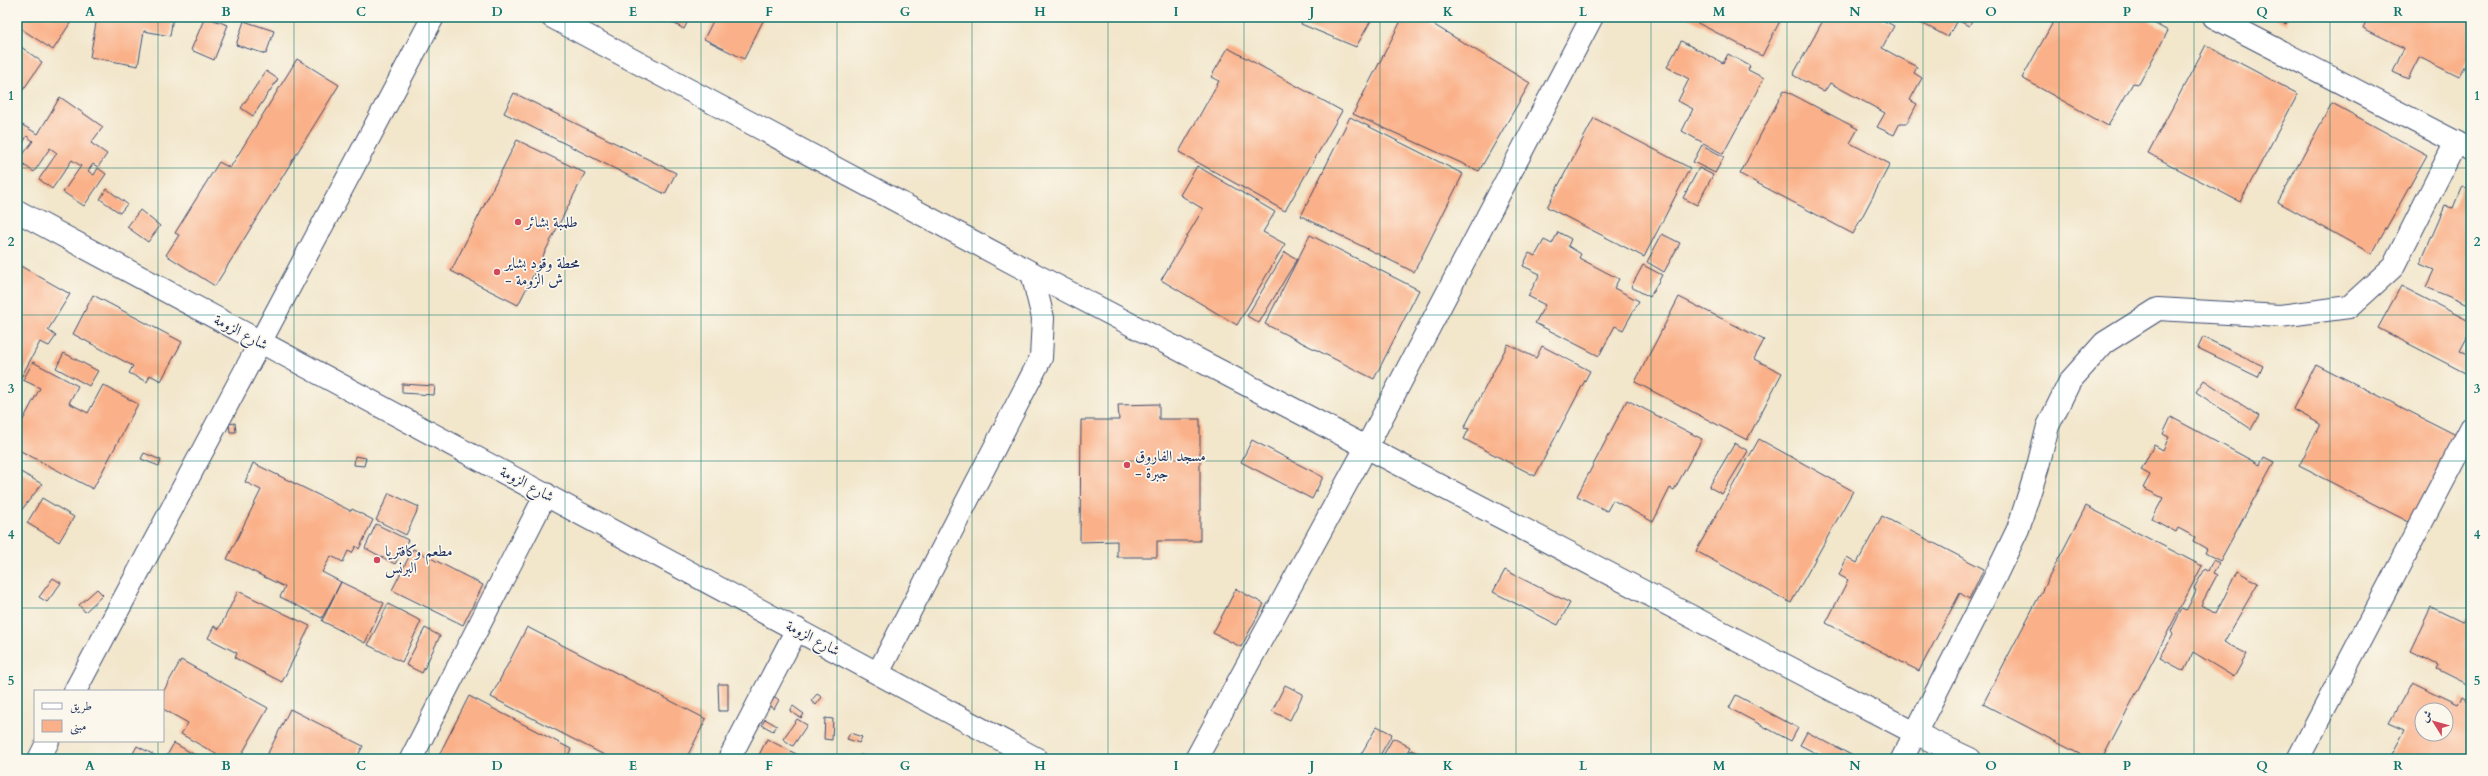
<svg xmlns="http://www.w3.org/2000/svg" width="2488" height="776" font-family="Cardo,Amiri,serif">
<rect width="100%" height="100%" fill="#fbf7ec"/>
<filter id="ink" filterUnits="userSpaceOnUse"><feTurbulence type="fractalNoise" baseFrequency=".025" numOctaves="2"/><feDisplacementMap in="SourceGraphic" scale="8" xChannelSelector="R" yChannelSelector="G"/><feConvolveMatrix kernelMatrix="1 2 1 2 8 2 1 2 1" color-interpolation-filters="sRGB"/></filter>
<filter id="wash" filterUnits="userSpaceOnUse"><feTurbulence type="fractalNoise" baseFrequency=".012" numOctaves="4" result="noise"/><feDisplacementMap in="SourceGraphic" scale="16" xChannelSelector="R" yChannelSelector="G"/><feGaussianBlur stdDeviation="0.9" result="paint"/><feColorMatrix in="noise" values="0 0 0 0 0 0 0 0 0 0 0 0 0 0 0 0 0 1.4 0 .05"/><feComposite in="paint" operator="in"/></filter>
<g filter="url(#wash)">
<rect width="100%" height="100%" fill="#f2e6cb"/>
<g id="blocks">
<g fill="#fab088" fill-rule="evenodd">
<path d="M23,17H74L53,50L17,26Z"/>
<path d="M97,17H173L170,36L144,31L138,66L90,57Z"/>
<path d="M205,17L228,25L214,60L191,50Z"/>
<path d="M662,17H690L684,29Z"/>
<path d="M715,17H765L744,59L704,39Z"/>
<path d="M1304,17H1373L1356,47L1301,24Z"/>
<path d="M1403,17H1421L1530,83L1479,171L1353,114Z"/>
<path d="M1686,17H1782L1762,56Z"/>
<path d="M1825,17H1877L1894,26L1882,48L1917,67L1914,73L1922,78L1910,100L1917,104L1907,123H1900L1894,135L1877,127L1885,113L1830,83L1824,92L1793,75Z"/>
<path d="M1910,17H1974L1969,26L1957,20L1948,37Z"/>
<path d="M2056,17L2065,22L2067,17H2143L2168,31L2139,84L2133,83L2108,126L2022,78Z"/>
<path d="M2271,17H2289L2286,24Z"/>
<path d="M2368,17H2471V54L2459,77L2419,57L2408,79L2393,72L2404,48L2363,28Z"/>
<path d="M244,21L274,31L266,54L236,45Z"/>
<path d="M1681,41L1723,63L1728,54L1750,66L1748,70L1764,78L1723,154L1682,131L1693,109L1678,101L1689,79L1667,67Z"/>
<path d="M17,44L42,62L23,90L17,85Z"/>
<path d="M2206,45L2298,94L2240,202L2148,153Z"/>
<path d="M1228,48L1342,111L1285,211L1179,152L1219,81L1211,77Z"/>
<path d="M297,59L339,85L215,286L166,255L179,235L175,233L219,162L230,168Z"/>
<path d="M266,71L278,79L253,116L241,108Z"/>
<path d="M1784,90L1858,129L1850,143L1890,164L1853,234L1740,174Z"/>
<path d="M514,93L676,173L665,194L504,113Z"/>
<path d="M60,97L103,127L91,143L107,154L98,167L93,164L88,171L94,175L98,168L106,174L84,206L63,192L81,166L72,160L52,189L39,179L57,153L50,148L34,172L18,161L33,141L27,136L17,153V122L38,134Z"/>
<path d="M2332,103L2427,155L2372,254L2278,202Z"/>
<path d="M1350,117L1463,174L1414,272L1301,216Z"/>
<path d="M1594,118L1690,168L1644,257L1547,207Z"/>
<path d="M517,140L585,173L518,305L451,271Z"/>
<path d="M1702,145L1724,157L1715,173L1693,162Z"/>
<path d="M1197,166L1275,212L1263,232L1285,244L1237,325L1161,280L1203,209L1180,195Z"/>
<path d="M1699,168L1713,175L1697,205L1683,198Z"/>
<path d="M2462,186L2471,190V306L2426,287L2434,270L2420,264L2445,206L2453,208Z"/>
<path d="M107,189L127,204L120,213L100,199Z"/>
<path d="M140,210L160,226L148,242L127,227Z"/>
<path d="M1558,232L1571,239L1568,246L1581,254L1579,258L1619,279L1614,288L1639,301L1623,330L1615,326L1599,356L1535,323L1545,305L1528,296L1540,274L1523,266L1529,253L1535,256L1544,240L1552,244Z"/>
<path d="M1662,234L1680,243L1664,272L1647,262Z"/>
<path d="M1310,235L1419,290L1374,379L1265,324Z"/>
<path d="M1285,252L1297,259L1259,323L1247,316Z"/>
<path d="M17,264L70,294L48,330L56,336L49,346L40,342L17,385Z"/>
<path d="M1643,265L1662,275L1650,297L1631,287Z"/>
<path d="M2401,286L2471,322V330L2460,351L2471,357V376L2378,328Z"/>
<path d="M93,295L182,342L161,381L150,375L147,382L129,373L133,366L73,334Z"/>
<path d="M1679,297L1764,340L1754,359L1782,373L1747,440L1635,382Z"/>
<path d="M2203,337L2263,366L2258,377L2198,348Z"/>
<path d="M1508,344L1536,358L1542,346L1590,371L1535,476L1464,439L1469,429L1464,428Z"/>
<path d="M64,353L98,371L89,386L56,368Z"/>
<path d="M33,362L78,386L69,403L88,413L103,385L138,404L93,489L17,449V431L40,388L23,380Z"/>
<path d="M2316,364L2458,436L2413,524L2299,466L2320,424L2293,409Z"/>
<path d="M2204,380L2259,416L2251,429L2196,392Z"/>
<path d="M402,384L435,386L434,395L402,393Z"/>
<path d="M1627,400L1702,439L1674,490L1670,488L1653,522L1613,500L1607,511L1577,496Z"/>
<path d="M1159,404V419H1200V541H1157V557H1117V541L1080,542L1081,420H1119L1118,405Z"/>
<path d="M2171,417L2260,465L2264,457L2274,462L2220,561L2205,553L2207,549L2193,541L2195,537L2178,528L2176,532L2152,519L2163,498L2143,488L2150,475L2141,470L2154,445L2163,450L2169,437L2163,434Z"/>
<path d="M235,423L236,432H230L229,424Z"/>
<path d="M1759,439L1853,491L1791,603L1696,551Z"/>
<path d="M1252,440L1323,477L1312,499L1241,462Z"/>
<path d="M1735,443L1748,451L1722,494L1709,487Z"/>
<path d="M144,453L161,460L159,466L141,459Z"/>
<path d="M355,456L366,458L364,466L354,465Z"/>
<path d="M253,463L351,511L352,509L373,520L359,549L356,546L352,553L348,551L343,562L331,556L322,572L341,582L322,618L280,597L285,587L227,559L261,490L245,482Z"/>
<path d="M17,470L42,484L20,512L17,510Z"/>
<path d="M389,493L419,507L406,535L376,520Z"/>
<path d="M42,498L74,517L59,542L27,523Z"/>
<path d="M2086,506L2202,566L2102,759H2089L1983,704Z"/>
<path d="M1882,516L1984,569L1969,599L1960,593L1919,671L1826,623L1848,580L1839,575L1847,557L1857,563Z"/>
<path d="M376,524L408,540L395,564L365,548Z"/>
<path d="M413,549L483,585L463,625L392,590Z"/>
<path d="M2213,560L2219,563L2213,573L2217,575L2201,605L2216,614L2237,571L2258,583L2224,642L2247,654L2234,677L2193,652L2184,671L2160,658L2173,635L2171,631L2182,609L2186,611L2196,592L2194,588L2205,569L2208,571Z"/>
<path d="M1505,570L1570,603L1558,625L1493,592Z"/>
<path d="M53,578L61,583L47,602L39,597Z"/>
<path d="M341,582L384,603L365,643L322,621Z"/>
<path d="M97,589L103,595L85,612L79,605Z"/>
<path d="M1236,589L1264,604L1241,647L1213,633Z"/>
<path d="M238,591L310,626L282,682L235,658L237,653L208,638L214,626L219,629Z"/>
<path d="M388,604L421,621L402,662L368,645Z"/>
<path d="M2431,607L2462,622L2471,616V686L2437,669L2439,665L2410,651Z"/>
<path d="M527,627L706,719L686,759H612L491,697Z"/>
<path d="M425,628L440,636L422,673L406,665Z"/>
<path d="M181,660L268,708L239,759H225L181,734L188,723L163,709V692Z"/>
<path d="M2412,682L2458,704L2462,697L2471,703V759L2390,758L2405,730L2389,723ZM2422,710H2446V734H2422Z"/>
<path d="M718,684H728V711H719Z"/>
<path d="M1285,685L1303,694L1290,720L1272,711Z"/>
<path d="M817,694L822,697L816,705L811,701Z"/>
<path d="M1736,695L1798,728L1791,741L1729,708Z"/>
<path d="M469,696L571,749L566,759H437Z"/>
<path d="M775,697L779,700L774,709L769,706Z"/>
<path d="M793,706L804,714L801,718L790,711Z"/>
<path d="M290,709L363,746L356,759H265Z"/>
<path d="M825,718L833,719L832,740L824,739Z"/>
<path d="M765,719L777,726L773,731L762,725Z"/>
<path d="M797,719L807,725L793,746L783,739Z"/>
<path d="M1377,726L1392,734L1378,759H1367L1360,756Z"/>
<path d="M1807,732L1859,759H1827L1800,745Z"/>
<path d="M850,733L862,737L859,743L847,739Z"/>
<path d="M1393,738L1410,747L1403,759H1381Z"/>
<path d="M767,739L806,759H757Z"/>
<path d="M174,743L202,759H165Z"/>
<path d="M137,746L162,759H130Z"/>
<path d="M1411,750L1430,759H1407Z"/>
<path d="M860,755L873,757V759H860Z"/>
</g>
</g>
</g>
<g filter="url(#ink)">
<use href="#blocks" fill-opacity="0" stroke="#3b4a6e" stroke-width="1"/>
<g fill="none" stroke-linecap="round" stroke-linejoin="round">
<g stroke="#3b4a6e" stroke-width="24">
<g id="minor">
<path d="M552,17L1032,273L1915,733L1970,759"/>
<path d="M2214,17L2471,150"/>
<path d="M878,673L1041,358L1043,318L1032,273"/>
<path d="M75,691L433,17"/>
<path d="M39,759L48,741"/>
<path d="M411,759L546,494"/>
<path d="M729,759L797,629"/>
<path d="M1196,759L1367,446L1592,17"/>
<path d="M1902,759L1994,579L2018,529L2038,466L2048,426L2070,381L2104,343L2158,309L2280,316L2349,307L2393,267L2456,142"/>
<path d="M2298,759L2471,428"/>
</g>
</g>
<g stroke="#3b4a6e" stroke-width="24">
<path id="tertiary" d="M17,211L1037,759"/>
</g>
<use href="#minor" stroke="#fff" stroke-width="22"/>
<use href="#tertiary" stroke="#fff" stroke-width="22"/>
</g>
</g>
<path fill="none" stroke="#0f766e" stroke-width="1" stroke-opacity="0.55" d="M158,17V691M294,17V759M429,17V759M565,17V759M701,17V759M837,17V759M972,17V759M1108,17V759M1244,17V759M1380,17V759M1516,17V759M1651,17V759M1787,17V759M1923,17V759M2059,17V759M2194,17V759M2330,17V759M17,168H2471M17,315H2471M17,461H2471M17,608H2471M158,741V759"/>
<g fill="#d1495b" stroke="#fbf7ec" stroke-width="1.5">
<circle cx="518" cy="222" r="4"/>
<circle cx="497" cy="272" r="4"/>
<circle cx="1127" cy="465" r="4"/>
<circle cx="377" cy="560" r="4"/>
</g>
<g text-anchor="middle" stroke-width="3.5" stroke-linejoin="round" paint-order="stroke">
<g font-size="15" fill="#1b2f5e" stroke="#fbf7ec" text-anchor="start">
<text x="526" y="227">طلمبة بشائر</text>
<text x="505" y="268">محطة وقود بشاير<tspan x="505" dy="17">- ش الزومة</tspan></text>
<text x="1135" y="461">مسجد الفاروق<tspan x="1135" dy="17">- جبرة</tspan></text>
<text x="385" y="556">مطعم وكافتريا<tspan x="385" dy="17">البرنس</tspan></text>
</g>
<g font-size="15" fill="#1b2f5e" stroke="#fbf7ec">
<text transform="translate(241 332) rotate(28)" y="5">شارع الزومة</text>
<text transform="translate(527 484) rotate(28)" y="5">شارع الزومة</text>
<text transform="translate(813 638) rotate(28)" y="5">شارع الزومة</text>
</g>
</g>
<rect width="2488" height="776" fill="none" stroke="#fbf7ec" stroke-width="44"/>
<rect x="34" y="690" width="130" height="52" fill="#fbf7ec" stroke="#a1a7b3"/>
<rect x="42" y="703" width="20" height="6" fill="#ffffff" stroke="#a1a7b3"/>
<text x="70" y="710" font-size="12" fill="#1b2f5e">طريق</text>
<rect x="42" y="720" width="20" height="12" fill="#fab088" stroke="#a1a7b3"/>
<text x="70" y="730" font-size="12" fill="#1b2f5e">مبنى</text>
<g transform="translate(2434 722) rotate(307)"><circle r="19" fill="#fbf7ec" stroke="#a1a7b3"/>
<path d="M0-3L7 15L0 10L-7 15Z" fill="#d1495b"/>
<text y="-6" font-size="11" font-weight="bold" text-anchor="middle" fill="#1b2f5e">ش</text>
</g>
<rect x="22" y="22" width="2444" height="732" fill="none" stroke="#0f766e" stroke-width="1.5"/>
<g font-size="13" text-anchor="middle" font-weight="bold" fill="#0f766e">
<text x="90" y="16">A</text>
<text x="226" y="16">B</text>
<text x="361" y="16">C</text>
<text x="497" y="16">D</text>
<text x="633" y="16">E</text>
<text x="769" y="16">F</text>
<text x="905" y="16">G</text>
<text x="1040" y="16">H</text>
<text x="1176" y="16">I</text>
<text x="1312" y="16">J</text>
<text x="1448" y="16">K</text>
<text x="1583" y="16">L</text>
<text x="1719" y="16">M</text>
<text x="1855" y="16">N</text>
<text x="1991" y="16">O</text>
<text x="2127" y="16">P</text>
<text x="2262" y="16">Q</text>
<text x="2398" y="16">R</text>
<text x="11" y="100">1</text>
<text x="2477" y="100">1</text>
<text x="11" y="246">2</text>
<text x="2477" y="246">2</text>
<text x="11" y="393">3</text>
<text x="2477" y="393">3</text>
<text x="11" y="539">4</text>
<text x="2477" y="539">4</text>
<text x="11" y="685">5</text>
<text x="2477" y="685">5</text>
<text x="90" y="770">A</text>
<text x="226" y="770">B</text>
<text x="361" y="770">C</text>
<text x="497" y="770">D</text>
<text x="633" y="770">E</text>
<text x="769" y="770">F</text>
<text x="905" y="770">G</text>
<text x="1040" y="770">H</text>
<text x="1176" y="770">I</text>
<text x="1312" y="770">J</text>
<text x="1448" y="770">K</text>
<text x="1583" y="770">L</text>
<text x="1719" y="770">M</text>
<text x="1855" y="770">N</text>
<text x="1991" y="770">O</text>
<text x="2127" y="770">P</text>
<text x="2262" y="770">Q</text>
<text x="2398" y="770">R</text>
</g>
</svg>
